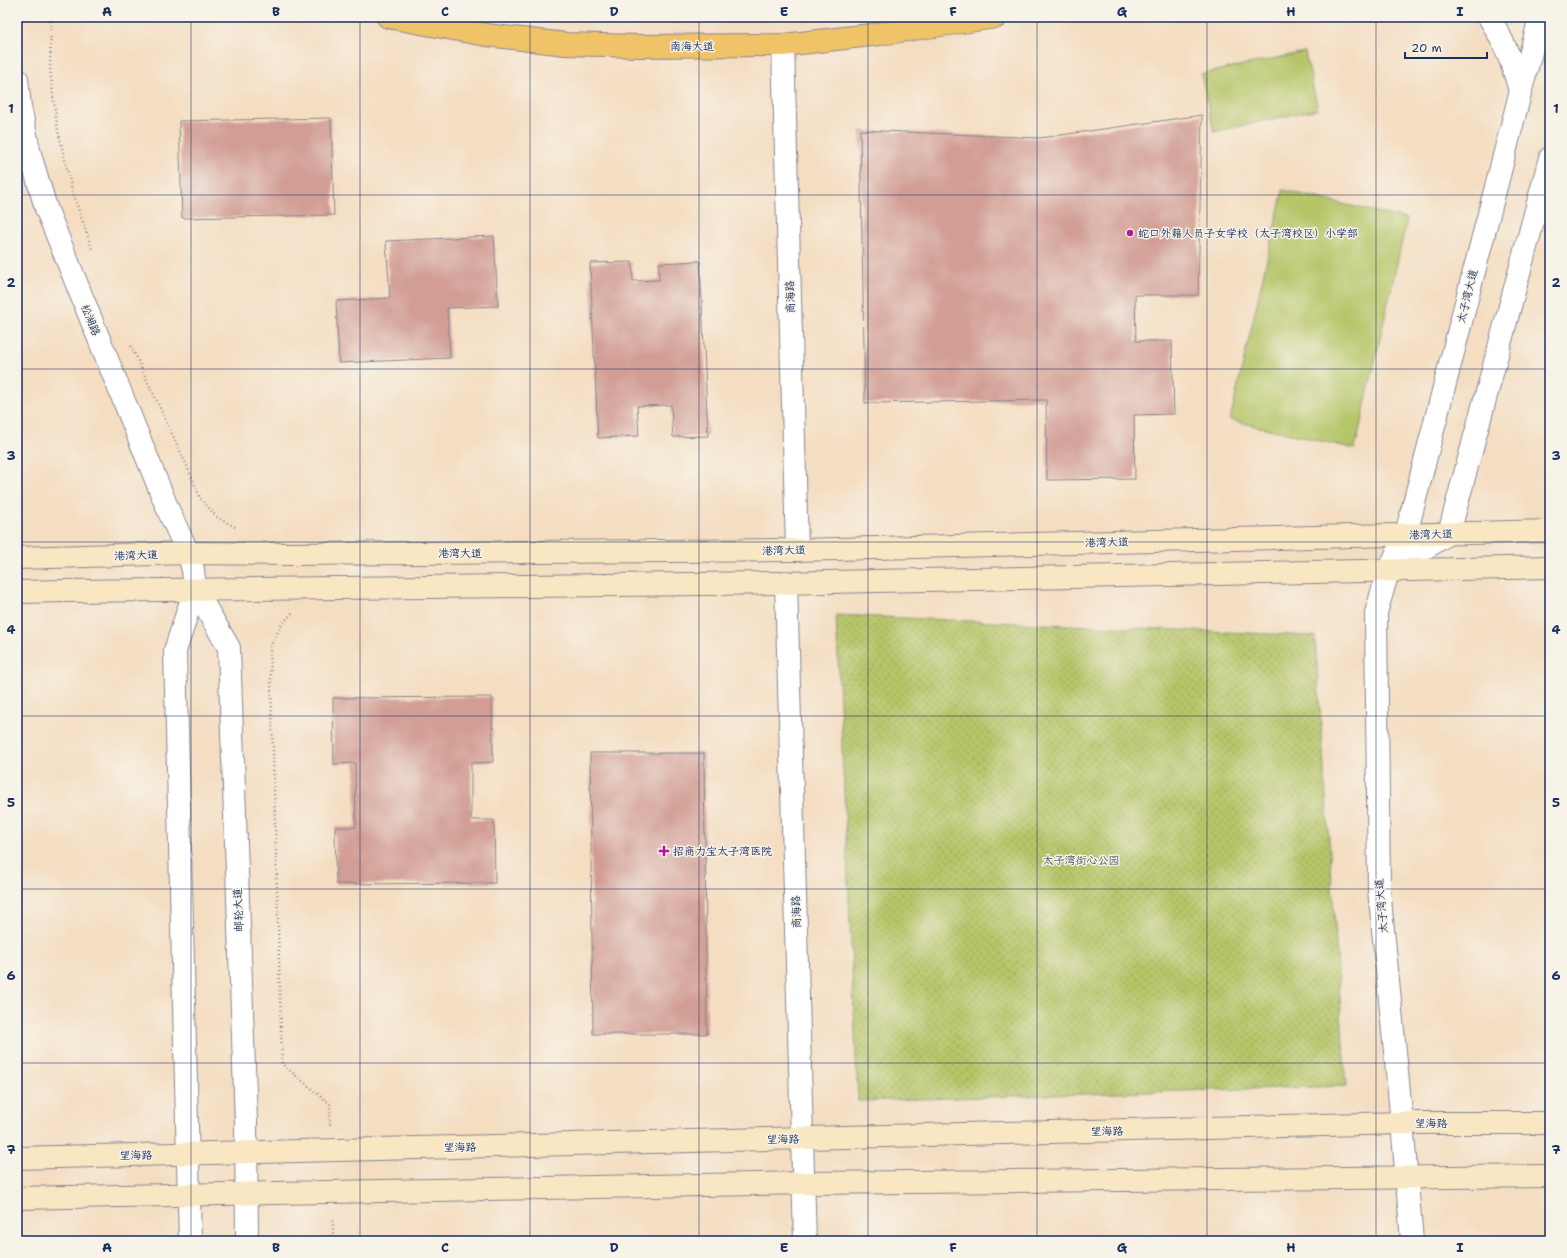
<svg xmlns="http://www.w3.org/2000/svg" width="1567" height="1258" font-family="'Shantell Sans','LXGW WenKai TC',sans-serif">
<defs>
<pattern id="park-dots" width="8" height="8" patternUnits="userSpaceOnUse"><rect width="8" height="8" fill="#b6c567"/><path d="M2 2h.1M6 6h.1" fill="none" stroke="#93a058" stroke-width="1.8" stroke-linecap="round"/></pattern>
</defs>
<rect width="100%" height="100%" fill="#f7f3e8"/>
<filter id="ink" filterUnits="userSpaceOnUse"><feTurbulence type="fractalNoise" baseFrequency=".025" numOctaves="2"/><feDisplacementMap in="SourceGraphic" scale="8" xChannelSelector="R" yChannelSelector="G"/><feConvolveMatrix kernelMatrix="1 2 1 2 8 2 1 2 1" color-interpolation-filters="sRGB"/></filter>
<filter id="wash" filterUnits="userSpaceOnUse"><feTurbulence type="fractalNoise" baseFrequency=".012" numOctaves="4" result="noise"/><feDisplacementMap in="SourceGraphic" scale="16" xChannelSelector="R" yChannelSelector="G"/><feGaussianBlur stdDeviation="0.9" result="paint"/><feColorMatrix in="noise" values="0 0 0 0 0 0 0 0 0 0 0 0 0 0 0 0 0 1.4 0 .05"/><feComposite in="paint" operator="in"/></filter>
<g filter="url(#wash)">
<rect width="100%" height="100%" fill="#f4ddc1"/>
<g fill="#b6c567" stroke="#687a62">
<path d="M1305,52L1318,109L1214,132L1201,74Z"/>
<path d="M1283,190L1407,219L1355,449L1230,420Z"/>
</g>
<path fill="url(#park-dots)" stroke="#687a62" d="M836,615L1315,636L1346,1086L858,1101Z"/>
<g id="blocks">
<g fill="#d19d94">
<path d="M1202,115L1198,295H1135L1136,341H1172L1174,414L1134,415L1135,479L1047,480L1046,400L865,403L860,130L1040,138Z"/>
<path d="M331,118L334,215L182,218L179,121Z"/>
<path d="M494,236L498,306L447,308L450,358L339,363L336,301L390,298L386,241Z"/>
<path d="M700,261L708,436L673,437L671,405L637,406L639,436L598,438L590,263L632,262L633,281L659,280V263Z"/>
<path d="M492,697L493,762L471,763V820H494L495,883L336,884L335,827H356L355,763L334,764L333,698Z"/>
<path d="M590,753H704L707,1034H593Z"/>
</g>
</g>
</g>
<g filter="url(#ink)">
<use href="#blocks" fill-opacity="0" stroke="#888690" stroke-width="1"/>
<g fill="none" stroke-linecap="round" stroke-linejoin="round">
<g stroke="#888690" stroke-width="24">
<path id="minor" d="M783,45L797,550"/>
</g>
<g stroke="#888690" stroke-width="24">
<g id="tertiary">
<path d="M1489,17C1505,43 1512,62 1520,91"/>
<path d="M17,79L20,107L30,154L46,208L169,512L188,553L193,570L195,589L229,648L246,1122L247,1241"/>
<path d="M1388,572L1449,533L1550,158"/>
<path d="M786,582L805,1241"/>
<path d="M190,1241L175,651L195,589"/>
<path d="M1412,1241L1402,1123L1379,889L1376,613L1388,572L1406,534L1540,17"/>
</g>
</g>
<g stroke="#888690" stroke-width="24">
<g id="secondary">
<path d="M17,558L188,553L290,554L797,550L1550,531"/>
<path d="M17,592C271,587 525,586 780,583C1036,579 1293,574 1550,567"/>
<path d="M17,1158L1402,1123H1550"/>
<path d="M17,1198L804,1183L1550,1176"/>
</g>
</g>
<g stroke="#888690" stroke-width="24">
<path id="primary" d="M388,17L486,35L566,44L639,46L783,45L880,34L996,17"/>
</g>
<g stroke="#888690" stroke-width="2.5" stroke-dasharray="1 3" stroke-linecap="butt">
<path d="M51,17L50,70L57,126L72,190L92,249"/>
<path d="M131,346L187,466L200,498L217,517L235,527"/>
<path d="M292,613L280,627L270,647L282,1064L330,1104V1125"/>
<path d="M324,1241L333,1234V1218"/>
</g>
<use href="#minor" stroke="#fff" stroke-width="22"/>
<use href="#tertiary" stroke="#fff" stroke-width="22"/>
<use href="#secondary" stroke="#f9e7c3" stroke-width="22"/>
<use href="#primary" stroke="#f1c369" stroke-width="22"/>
</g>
</g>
<path fill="none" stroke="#1b2f5e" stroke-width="1" stroke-opacity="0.55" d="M191,17V1241M360,17V1241M530,17V1241M699,17V1241M868,17V1241M1037,17V1241M1207,17V1241M1376,17V1241M17,195H1550M17,369H1550M17,542H1550M17,716H1550M17,889H1550M17,1063H1550"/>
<g fill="#b5179e" stroke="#f7f3e8" stroke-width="1.5">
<circle cx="1130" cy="233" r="4"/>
<path d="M662 845h4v4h4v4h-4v4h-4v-4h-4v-4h4z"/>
</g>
<g text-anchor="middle" stroke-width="3" stroke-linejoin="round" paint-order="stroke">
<g font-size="11" fill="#1b2f5e" stroke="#f7f3e8">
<text x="692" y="50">南海大道</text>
<text transform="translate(1467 296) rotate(-76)" y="4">太子湾大道</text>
<text transform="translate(790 297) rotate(-92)" y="4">商海路</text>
<text transform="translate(91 320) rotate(68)" y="4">松湖路</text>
<text transform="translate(1431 534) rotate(-1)" y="4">港湾大道</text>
<text transform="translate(1107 542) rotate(-1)" y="4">港湾大道</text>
<text transform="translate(784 550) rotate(-1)" y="4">港湾大道</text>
<text x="460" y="557">港湾大道</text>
<text transform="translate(136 555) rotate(-2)" y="4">港湾大道</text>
<text transform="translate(1381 906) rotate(-95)" y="4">太子湾大道</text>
<text transform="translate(238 910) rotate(-92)" y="4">邮轮大道</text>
<text transform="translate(796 912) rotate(-92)" y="4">商海路</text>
<text x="1431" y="1127">望海路</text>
<text transform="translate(1107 1131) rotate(-1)" y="4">望海路</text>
<text transform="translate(783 1139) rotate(-1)" y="4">望海路</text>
<text transform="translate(460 1147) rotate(-1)" y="4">望海路</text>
<text transform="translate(136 1155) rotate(-1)" y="4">望海路</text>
</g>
<g font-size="11" fill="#1b2f5e" stroke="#f7f3e8" text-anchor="start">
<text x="1138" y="237">蛇口外籍人员子女学校（太子湾校区）小学部</text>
<text x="673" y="855">招商力宝太子湾医院</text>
</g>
<g font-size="11" fill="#425460" stroke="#f7f3e8">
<text x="1081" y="864">太子湾街心公园</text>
</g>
</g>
<rect width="1567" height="1258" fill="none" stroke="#f7f3e8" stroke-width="44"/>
<path d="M1405 52v6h82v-6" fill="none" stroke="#1b2f5e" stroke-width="2"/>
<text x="1411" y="52" font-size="12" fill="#1b2f5e" stroke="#f7f3e8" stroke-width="3" paint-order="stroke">20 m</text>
<rect x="22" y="22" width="1523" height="1214" fill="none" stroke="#1b2f5e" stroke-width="1.5"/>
<g font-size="13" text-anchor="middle" font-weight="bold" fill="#1b2f5e">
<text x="107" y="16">A</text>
<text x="276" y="16">B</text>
<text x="445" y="16">C</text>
<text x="614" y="16">D</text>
<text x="784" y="16">E</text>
<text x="953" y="16">F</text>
<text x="1122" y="16">G</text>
<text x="1291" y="16">H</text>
<text x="1460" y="16">I</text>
<text x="11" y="113">1</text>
<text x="1556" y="113">1</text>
<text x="11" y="287">2</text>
<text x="1556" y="287">2</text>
<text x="11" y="460">3</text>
<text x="1556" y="460">3</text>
<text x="11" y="634">4</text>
<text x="1556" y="634">4</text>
<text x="11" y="807">5</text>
<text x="1556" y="807">5</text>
<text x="11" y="980">6</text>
<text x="1556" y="980">6</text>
<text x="11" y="1154">7</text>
<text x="1556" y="1154">7</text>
<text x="107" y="1252">A</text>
<text x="276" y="1252">B</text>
<text x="445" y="1252">C</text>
<text x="614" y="1252">D</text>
<text x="784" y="1252">E</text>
<text x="953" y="1252">F</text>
<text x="1122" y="1252">G</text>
<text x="1291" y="1252">H</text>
<text x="1460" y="1252">I</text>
</g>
</svg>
